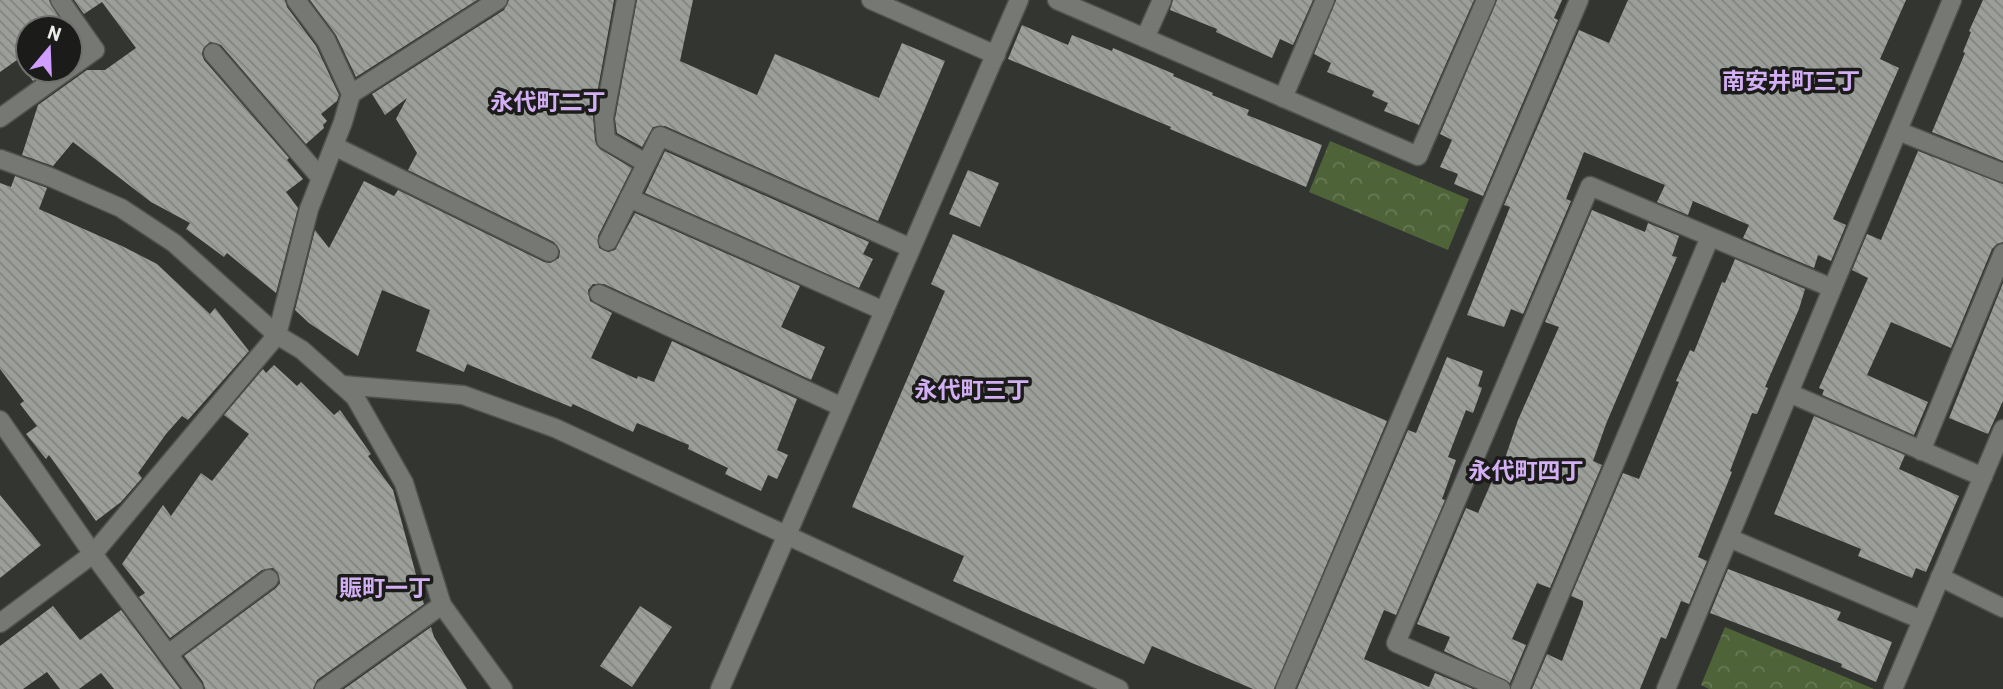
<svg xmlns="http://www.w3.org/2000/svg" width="2003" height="689" font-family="Barlow,'Noto Sans JP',sans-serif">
<defs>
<pattern id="park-crowns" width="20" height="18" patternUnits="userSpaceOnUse" patternTransform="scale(1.75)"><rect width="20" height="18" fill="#4f6338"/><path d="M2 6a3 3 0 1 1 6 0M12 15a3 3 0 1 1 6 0" fill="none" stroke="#687a55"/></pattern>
<pattern id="building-back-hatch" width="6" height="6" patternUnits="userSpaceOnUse" patternTransform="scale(1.75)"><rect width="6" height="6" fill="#9c9e9a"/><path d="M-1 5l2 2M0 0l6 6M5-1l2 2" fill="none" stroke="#828481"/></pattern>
</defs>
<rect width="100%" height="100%" fill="#333531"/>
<g fill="url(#park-crowns)">
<path d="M1330,141L1469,199L1448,250L1309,192Z"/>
<path d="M1725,627L1874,689H1709L1701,685Z"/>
</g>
<g fill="url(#building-back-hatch)">
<path d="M0,0H49L65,27L28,28V70H47L33,81L17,60L0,72Z"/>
<path d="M74,0H285L287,7L316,46L339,95L337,101L321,114L327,121L323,125L324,128L306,144L221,45L210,42L203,49L202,54L204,60L289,158L287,160L303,179L286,192L298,208L276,293L227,253L224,257L186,229L190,223L151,202L73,142L53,166L22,155L38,105L87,70H105L136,48L102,2L84,14Z"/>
<path d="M310,0H477L356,77L336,35Z"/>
<path d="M509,0H614L593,116L595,141L600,149L632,168L598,236L599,248L608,252L615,250L635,213L800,286L781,327L825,347L811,380L604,284H593L588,290L590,301L612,313L591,358L637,379L638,376L654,382L672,341L797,399L777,450L788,455L777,479L768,475L761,491L725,474L728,468L688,449L689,445L637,423L633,432L573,404L571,407L467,364L464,372L416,351L430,310L382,290L358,356L309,323L295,310L315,230L329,248L364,181L394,196L398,190L544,262L550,263L559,258L560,251L554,242L408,170L417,153L396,119L407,98L385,115L372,94L504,10Z"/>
<path d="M637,0H693L680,61L757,95L775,54L879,98L902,43L945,61L878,221L665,126L653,127L642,147L617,133L615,119Z"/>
<path d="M1173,0H1313L1293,45L1280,39L1272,58L1216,32L1217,29L1170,10Z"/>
<path d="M1336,0H1474L1419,125L1384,111L1388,103L1372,96L1374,91L1327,72L1331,63L1314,54Z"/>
<path d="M1497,0H1562L1554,18L1558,20L1483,196L1454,184L1458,174L1440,167L1452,140L1440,134Z"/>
<path d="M1628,0H1906L1880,59L1899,68L1833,219L1846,225L1831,261L1818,255L1814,268L1743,238L1749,225L1693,201L1688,215L1657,202L1665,185L1584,152L1566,199L1571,201L1523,314L1511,309L1504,327L1467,315L1510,207L1504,205L1579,30L1609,43Z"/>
<path d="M1983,0H2003V161L1932,132L1965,53L1963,52L1971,32L1969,31Z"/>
<path d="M1022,25L1068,45L1072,35L1112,51L1113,48L1174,74L1173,76L1213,93L1212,95L1249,110L1247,115L1322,145L1306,187L1170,129L1171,127L1008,59Z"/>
<path d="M665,151L869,242L863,254L873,259L859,288L645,193Z"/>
<path d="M1918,151L2003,184V242L1997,244L1992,249L1951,348L1891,322L1867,375L1928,402L1914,435L1822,395L1824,390L1819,388L1868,278L1852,270L1867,234L1881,240Z"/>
<path d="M968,170L999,183L980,227L949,214Z"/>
<path d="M15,176L47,188L39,209L122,246L157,264L210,314L215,308L249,351L188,420L182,416L166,434L138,473L142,478L121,502L96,521L49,455L46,459L26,434L37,426L20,404L24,401L0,369V183L11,187Z"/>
<path d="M1592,210L1645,232L1648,223L1679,236L1672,256L1677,257L1606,424L1593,461L1602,465L1550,588L1537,583L1512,639L1526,645L1510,683L1444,651L1450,637L1417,624L1466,508L1478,513L1495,474L1499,476L1518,420L1559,327L1545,322Z"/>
<path d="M953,234L1387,421L1274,689H1253L1152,646L1144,664L953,581L964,556L852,507L945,291L931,284Z"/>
<path d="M1735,259L1805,289L1799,309L1765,387L1768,388L1757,414L1752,413L1730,471L1732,472L1698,557L1707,561L1689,604L1681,601L1666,639L1661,637L1640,689H1532L1547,654L1562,661L1583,605V601L1571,596L1623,473L1639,479L1679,382L1676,381L1690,350L1694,352L1722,282L1725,283Z"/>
<path d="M2003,283V401L1988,434L1949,418Z"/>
<path d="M1447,357L1483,371L1478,386L1482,388L1473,413L1466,410L1448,457L1456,460L1442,499L1445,500L1396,615L1384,610L1364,659L1429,687L1435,673L1473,689H1297L1408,430L1416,433Z"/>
<path d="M274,365L297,386L301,382L334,415L340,410L371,454L368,456L393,490L424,604L317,680L313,689H205L203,682L184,656L276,588L280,583L278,573L273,568L262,570L170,638L139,597L145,593L122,564L163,505L171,516L201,473L212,481L249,434L224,415L263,369L266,373Z"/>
<path d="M1814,416L1905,455L1899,469L1959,496L1926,572L1916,568L1912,578L1858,556L1861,549L1774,514Z"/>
<path d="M0,495L41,545L0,578Z"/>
<path d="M1728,569L1841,612L1837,620L1892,642L1876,682L1841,667L1842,664L1710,613Z"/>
<path d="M53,606L80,640L121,610L180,689H114L101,673L79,689H60L47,672L23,689H0V646Z"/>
<path d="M640,606L672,627L632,687L600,666Z"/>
<path d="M431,627L434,637L467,689H344Z"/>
</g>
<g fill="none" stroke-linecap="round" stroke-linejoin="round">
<g stroke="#515250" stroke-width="21">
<g id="lane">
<path d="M626,0L604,118L606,140L646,163"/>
<path d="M871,0L996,55"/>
<path d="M70,68L95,50"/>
<path d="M0,118L67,70"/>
<path d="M1898,131L2003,173"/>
<path d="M629,198L884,311"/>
<path d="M608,241L660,136L911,248"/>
<path d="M599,294L842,407"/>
</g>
</g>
<g stroke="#515250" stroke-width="21">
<g id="street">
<path d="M60,0L95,50"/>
<path d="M1057,0L1418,156L1486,0"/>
<path d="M1145,38L1162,0"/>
<path d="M213,53L320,177"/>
<path d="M351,94L498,0"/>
<path d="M1283,98L1325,0"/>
<path d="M334,146L549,252"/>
<path d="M0,159L50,177L121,208L174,243L277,335L302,350L355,397L404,483L442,605L503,689"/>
<path d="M342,385L463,395L555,428L1119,689"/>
<path d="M1789,393L1983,477"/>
<path d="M0,420L93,554L194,689"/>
<path d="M1921,451L2003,253"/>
<path d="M1729,538L1922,620"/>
<path d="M1940,577L2003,608"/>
<path d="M0,623L93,554L277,335L309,209L343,122L351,94L326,40L296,0"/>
<path d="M168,654L269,579"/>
<path d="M324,689L442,605"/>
<path d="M720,689L1019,0"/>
<path d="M1285,689L1579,0"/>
<path d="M1501,689L1396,643L1590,186L1832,288"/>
<path d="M1520,689L1710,237"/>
<path d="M1666,689L1952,0"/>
<path d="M1893,689L2003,429"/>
</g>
</g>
<use href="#lane" stroke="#757873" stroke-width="18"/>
<use href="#street" stroke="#757873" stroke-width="18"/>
</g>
<g text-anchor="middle" stroke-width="7" stroke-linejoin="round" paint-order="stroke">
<g font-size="23" font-weight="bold" fill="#d3b0f3" stroke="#1b1c1a">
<text x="1791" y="89">南安井町三丁</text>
<text x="548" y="110">永代町二丁</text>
<text x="972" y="398">永代町三丁</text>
<text x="1526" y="479">永代町四丁</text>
<text x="385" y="596">賑町一丁</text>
</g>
</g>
<g transform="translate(49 49) rotate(19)"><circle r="33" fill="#1b1c1a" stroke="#6f706e" stroke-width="2"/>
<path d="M0-5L12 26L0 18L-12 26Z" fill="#d19dfe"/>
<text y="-10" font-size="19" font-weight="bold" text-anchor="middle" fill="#ecedeb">N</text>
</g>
</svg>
